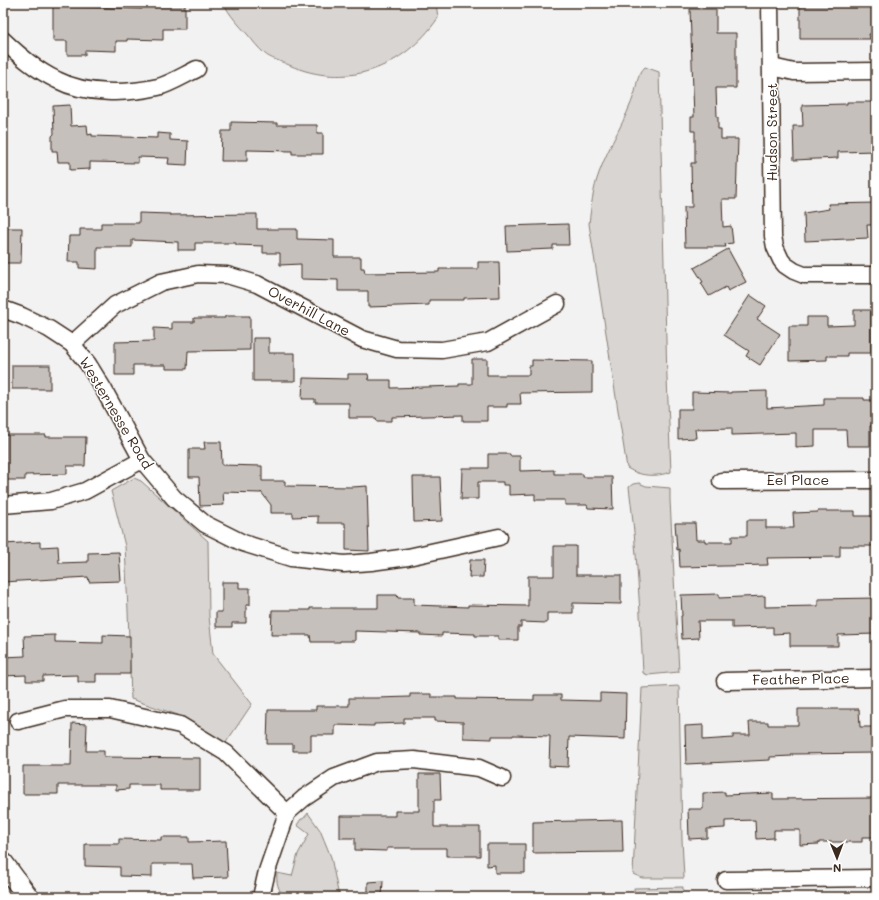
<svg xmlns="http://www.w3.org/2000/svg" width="879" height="900" font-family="Mali,sans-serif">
<rect width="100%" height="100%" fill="#f3f2f2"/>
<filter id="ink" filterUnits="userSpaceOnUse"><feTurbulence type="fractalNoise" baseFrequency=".025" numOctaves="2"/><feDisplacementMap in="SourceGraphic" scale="8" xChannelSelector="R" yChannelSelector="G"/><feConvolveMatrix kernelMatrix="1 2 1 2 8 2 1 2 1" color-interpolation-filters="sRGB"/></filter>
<g filter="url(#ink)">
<g fill="#d8d5d2" stroke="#8a8078">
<path d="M224,3H436L438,18C403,69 346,90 289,65C281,61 270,59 264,53C258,48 253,41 248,35C240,26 228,14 224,3Z"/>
<path d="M645,67L659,72L667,378L671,472C656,477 641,477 627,468L589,224C591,207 593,189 599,173C609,145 626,120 635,92C637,82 638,74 645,67Z"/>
<path d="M134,478L141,481L208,541L209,616L213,654L252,704L225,744L178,715L131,699L128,611L125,546L111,491Z"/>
<path d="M639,483L646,486L670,488V500L679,672L648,675L643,673C640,611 637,549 629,487L633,484Z"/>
<path d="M679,686L682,839L684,878H642L633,874L642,688Z"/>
<path d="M308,813L320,830L331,857L339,897H284C278,889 276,883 277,873L292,876L298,854L309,834L297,825L301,819H303Z"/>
<path d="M683,887L682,897H634V888Z"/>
</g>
<g fill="#c6c0bd" stroke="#3b2a1e">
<path d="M800,3H876V33L869,34L870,39H800Z"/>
<path d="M142,4H185V29H163V40L127,39V41H116V51L85,50V55H67V41H53V6L142,9Z"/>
<path d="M690,9H716V33H736V88H716L717,117H718V129H721V139H738L736,199H722L723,227L731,226L733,243L725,244L726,247H685L684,207H692L691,163H695V131H691V117H694Z"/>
<path d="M847,102H876V151L838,152V158L794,160L793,126H803L802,105L847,104Z"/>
<path d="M70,105L71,126L87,125L88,135L92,134V136L157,138V133L170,134V140L188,141L187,165L168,164L169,158L138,157V163L90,162V169L70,170V162H58L57,151H52V136L54,134L53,106Z"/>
<path d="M231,122L277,123V125H317V133H323V154H292V151L247,150V161H221L222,131H231Z"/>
<path d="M876,203V225H867L868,238L805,241L804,213L829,209L828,204Z"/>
<path d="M139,213L170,214V215L257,214V229H297V239L334,240V257H361V268H364L365,273L439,272V269H478V262H499L500,297L464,298V300H429V305L368,307V291H338V280L301,279V264L280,265V253H263V246L236,245V243H195V250H178V242L132,240V247H97V269L79,268V262H68L69,236H80V229H101V223H139Z"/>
<path d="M568,224L569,245H553V249L507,251L506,226Z"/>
<path d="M3,228H22L21,263H3Z"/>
<path d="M728,249L746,282L728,291L726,287L709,296L701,283L703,282L694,268Z"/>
<path d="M750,295L766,306L757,319L780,334L760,365L746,356L749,351L724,335Z"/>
<path d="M854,310H871V353H847V356H827V360L789,361V326H807V317H827V326L854,325Z"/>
<path d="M225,316H250V350L188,351L187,369H166V365H133V375H115V342L154,341V328L172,329V322H194V318H225Z"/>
<path d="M253,338H269V353H295V381H253Z"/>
<path d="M472,359H487V375H529V366H532V360L592,361V392L520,393L521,404H507V407H487V421H463V415L392,417V421H377L376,418H349V403H315V399H302L303,378L348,379V374H368L369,380H391V388L459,386V384H472Z"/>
<rect x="12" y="365" width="38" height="24"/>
<path d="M767,391V408L824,405V398H864V400H876V426H870V446H847L846,430H815V446L796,447V433L732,435V428L695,429L696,438L678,439V409H692V392L731,393V392Z"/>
<path d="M5,435H46V437H86L85,466H67V474L25,475V480H5Z"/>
<path d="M204,442H221L222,465L262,466V481H285V486L352,487L367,486L369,551L346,550V527H345V523H318V516L293,517V513H271V505L261,492V493L223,492L224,505L200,506L199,477H189V449H205Z"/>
<path d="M488,454H510V456H520V471L554,470V474H583V477H612L613,509L588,508L587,505H565V500H535V494L509,495V485H503V482H478V499H461L462,468H488Z"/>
<path d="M413,477H440L442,521L414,522Z"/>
<path d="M818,511H855V516H876V546H840V557L767,558L768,565L680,567L679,549L677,550L675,523H695L696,540H705V542H732V536H747V520H766V528H794L793,513L818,512Z"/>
<path d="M40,542V547L58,546L59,563L88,562V553L119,552L121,581L89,582L88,577L3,582V544Z"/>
<path d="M554,546H576V575H621V604L573,603V613H547V623L521,622V627H518V640H498V636H475V634L442,633V636L420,635V633L355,631V641H340V642H311L310,635H271L272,610H310V608H378V595H397L398,598H414V605L468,607V605L528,606V576H554Z"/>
<path d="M470,560H484L483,577H469Z"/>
<path d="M222,582H239V588H250V605H246V623H232V627H216V612H222Z"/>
<path d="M719,594V598L765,596V607L818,606V599L876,598V634L838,635V646H790V633L773,634V627L732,628V621H698L699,638L682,639L681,616H682L681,595Z"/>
<path d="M55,635V642L103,643V635L130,636V674H96V682H78V675L43,676V681H26V675L3,676V657L25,656L24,636Z"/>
<path d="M600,693L626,694L625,739L569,737L568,767L549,766L550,736L513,735V736H492V739L463,738V722L435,721V718H404V723L374,724V726L335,725V735H311V751H293V744H267L268,710H316V706H349V698H377L410,697V694H431V697H457V699L534,700V695H561V700L600,701Z"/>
<path d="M798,709H859L860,727H876V753L792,754V756L770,757V760L686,764L685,726L703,725V740L733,738V735H750L749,722H768V725H798Z"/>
<path d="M72,723L87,724L86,751H104V757L200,758V790H160V785H129V789L116,790V785H58V794H23V766H71Z"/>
<path d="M419,774H440L441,800H434V827H480V856H447V848H387V851L355,850V838H340V816H395V811H419Z"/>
<path d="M725,792V795L773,793V799L876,798V837H862V842H819V844L800,845V830H774V838L756,839L755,820L725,821V828L707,829V838L689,839L688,809H703V793Z"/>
<path d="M622,820L623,852L533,853V822Z"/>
<path d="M161,837H189V842L226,841L228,877L193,878L192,864H152V877L120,876V867L85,866V844H119V839L161,840Z"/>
<path d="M487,844H525V873H495V865L487,866Z"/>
<path d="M383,881L382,897H368V882Z"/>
</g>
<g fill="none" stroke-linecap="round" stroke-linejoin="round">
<g stroke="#3b2a1e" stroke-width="19">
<g id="minor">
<path d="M770,3L773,236L775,247L781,260L785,265L794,271L804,275H876"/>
<path d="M3,40C20,56 36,70 57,80C86,95 127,94 158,87C170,84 186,74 197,69"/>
<path d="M772,67L794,72L876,71"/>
<path d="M3,309L22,316L49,329L72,344L88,364L104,390L142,460L174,498L205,524L243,543L291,558L344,564L371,562L408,557L499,537"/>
<path d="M72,344L115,305L161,282L198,274L227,275L257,284L362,339L397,349L442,350L488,342L557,304"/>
<path d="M721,481L876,480"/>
<path d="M3,505L51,501L85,491L142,460"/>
<path d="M725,681L876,678"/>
<path d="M18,721L65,709H110L180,725L226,753L287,813"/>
<path d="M726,880L876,878"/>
<path d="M261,897L267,871L287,813L304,798L334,778L377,762L414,760L479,768L502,778"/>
</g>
</g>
<g stroke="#3b2a1e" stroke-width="23">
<path id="tertiary" d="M3,863L28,897"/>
</g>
<use href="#minor" stroke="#fff" stroke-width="16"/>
<use href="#tertiary" stroke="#fff" stroke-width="20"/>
</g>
</g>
<g text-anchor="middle" stroke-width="3" stroke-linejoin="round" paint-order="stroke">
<g font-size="14" fill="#3b2a1e" stroke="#fff">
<text transform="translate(772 132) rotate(-90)" y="5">Hudson Street</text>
<text transform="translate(309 311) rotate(28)" y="5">Overhill Lane</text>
<text transform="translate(116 413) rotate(59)" y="5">Westernesse Road</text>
<text x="798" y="485">Eel Place</text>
<text transform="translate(801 679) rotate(-1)" y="5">Feather Place</text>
</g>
</g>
<rect width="879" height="900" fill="none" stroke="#fff" stroke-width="16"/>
<rect x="8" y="8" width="863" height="884" fill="none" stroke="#3b2a1e" stroke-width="1.5" filter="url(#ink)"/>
<g transform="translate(837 858) rotate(179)" stroke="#ffffff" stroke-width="3" paint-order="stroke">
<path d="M0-3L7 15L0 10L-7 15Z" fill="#3b2a1e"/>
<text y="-6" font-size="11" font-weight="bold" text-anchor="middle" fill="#3b2a1e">N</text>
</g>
</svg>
